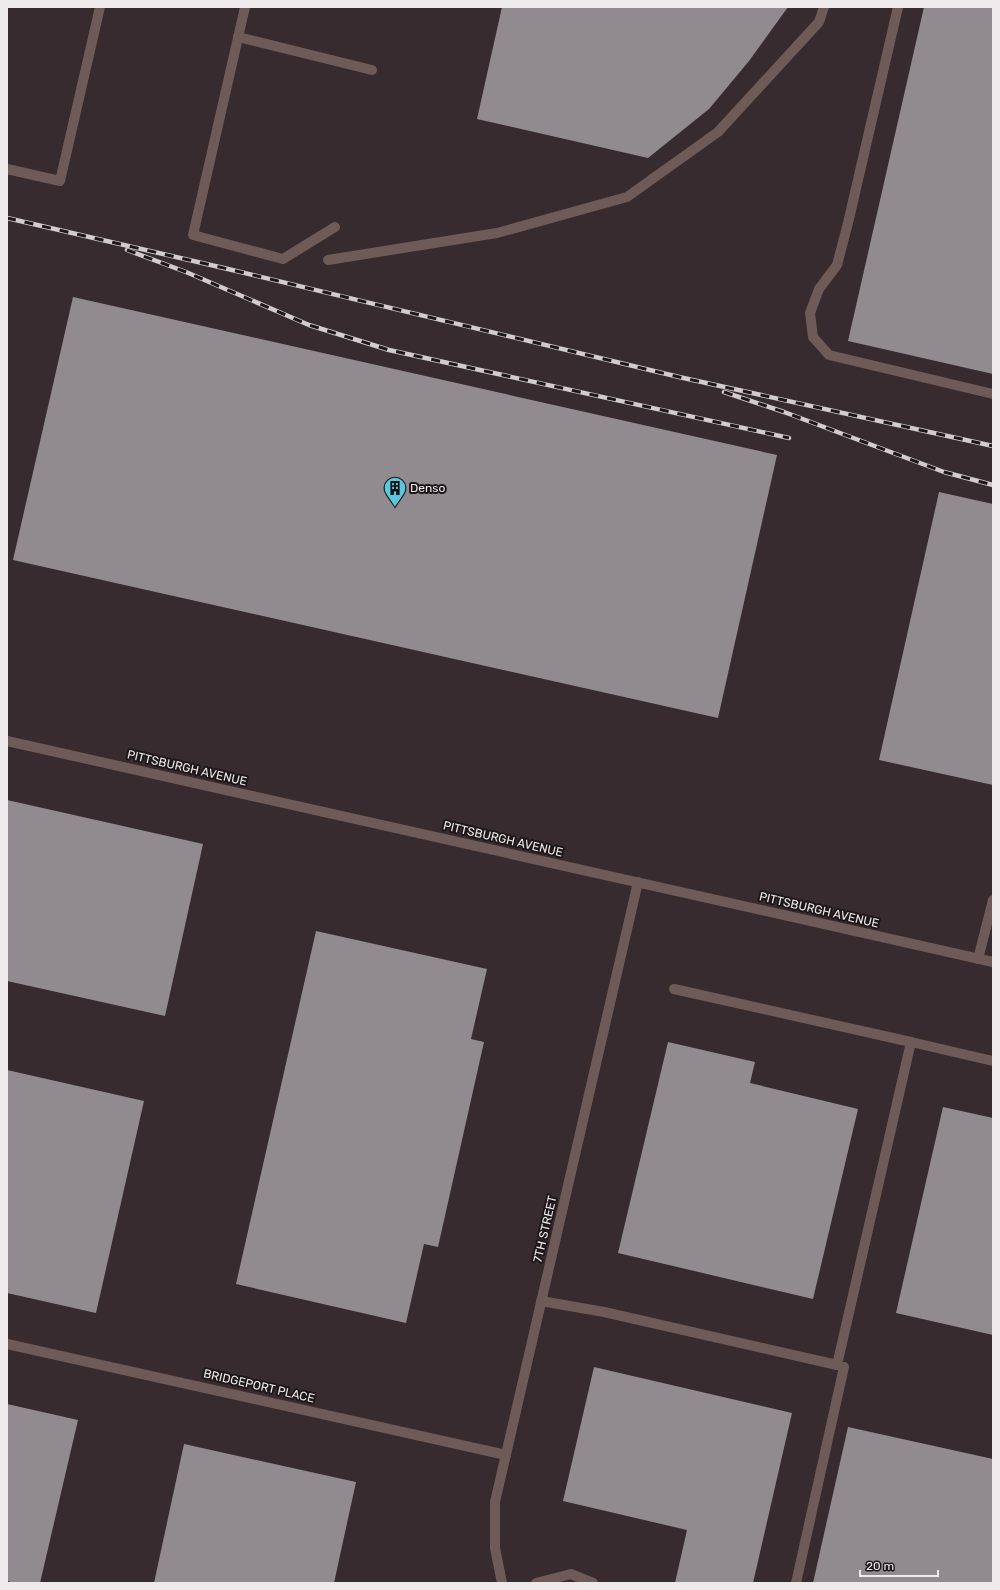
<svg xmlns="http://www.w3.org/2000/svg" width="1000" height="1590" font-family="Rubik,sans-serif">
<rect width="100%" height="100%" fill="#282022"/>
<path fill="#382b2f" d="M7,7H993V1583H15L7,1581Z"/>
<g fill="#918b90">
<path d="M502,7H788L749,61L709,109L648,158L477,119Z"/>
<path d="M924,7H993V374L848,341Z"/>
<path d="M73,297L777,455L718,718L13,560Z"/>
<path d="M939,492L993,504V785L879,760Z"/>
<path d="M7,800L203,844L165,1016L7,981Z"/>
<path d="M316,931L487,969L471,1039L484,1042L438,1247L424,1244L406,1323L236,1284Z"/>
<path d="M668,1042L755,1062L750,1083L858,1109L813,1299L618,1253Z"/>
<path d="M7,1070L144,1101L96,1313L7,1293Z"/>
<path d="M943,1107L993,1118V1335L896,1313Z"/>
<path d="M594,1367L792,1413L753,1583H675L687,1530L563,1501Z"/>
<path d="M7,1404L78,1420L40,1583H15L7,1581Z"/>
<path d="M848,1427L993,1459V1583H813Z"/>
<path d="M184,1444L356,1482L334,1583H154Z"/>
</g>
<g fill="none" stroke-linecap="round" stroke-linejoin="round">
<g stroke="#6e5a56" stroke-width="10">
<path d="M245,7L193,235L283,259L335,227"/>
<path d="M898,7L848,223L837,265L819,289L810,313L813,337L829,355L993,394"/>
<path d="M238,37L372,70"/>
<path d="M7,169L60,181L100,7"/>
<path d="M328,260L497,233L627,197L718,132L819,22L824,7"/>
<path d="M978,959L993,900"/>
<path d="M674,989L911,1042"/>
<path d="M541,1301L604,1312L837,1365L911,1042L993,1061"/>
<path d="M536,1583L571,1574L593,1583"/>
<path d="M796,1583L844,1367"/>
</g>
<g stroke="#6e5a56" stroke-width="10">
<path d="M7,741L993,962"/>
<path d="M7,1344L506,1455"/>
<path d="M502,1583L495,1548V1502L638,882"/>
</g>
<g stroke="#d2cccd" stroke-width="4.5">
<g id="rail">
<path d="M7,218L228,269L679,377L993,446"/>
<path d="M127,250L186,272L309,325L389,350L789,438"/>
<path d="M724,392L784,412L944,472L993,485"/>
</g>
</g>
<use href="#rail" stroke="#1e1719" stroke-width="3" stroke-dasharray="9" stroke-linecap="butt"/>
</g>
<defs>
<g id="building-pin" transform="scale(1.15)"><path d="M0 17L-7.5 6A9.5 9.5 0 1 1 7.5 6Z" fill="#56c9e1" stroke="#1e1719"/><path d="M-4-6H4V6H1V3H-1V6H-4ZM-2.5-4.3h1.7v1.8h-1.7ZM.8-4.3h1.7v1.8H.8ZM-2.5-1h1.7V.8h-1.7ZM.8-1h1.7V.8H.8Z" fill="#111"/></g>
</defs>
<g fill-rule="evenodd">
<use href="#building-pin" x="395" y="488"/>
</g>
<g text-anchor="middle" stroke-width="4" stroke-linejoin="round" paint-order="stroke">
<g font-size="12" fill="#eee9ea" stroke="#1e1719" text-anchor="start">
<text x="410" y="492">Denso</text>
</g>
<g font-size="12" fill="#eee9ea" stroke="#1e1719">
<text transform="translate(187 768) rotate(13)" y="4">PITTSBURGH AVENUE</text>
<text transform="translate(503 839) rotate(13)" y="4">PITTSBURGH AVENUE</text>
<text transform="translate(819 910) rotate(13)" y="4">PITTSBURGH AVENUE</text>
<text transform="translate(545 1229) rotate(-77)" y="4">7TH STREET</text>
<text transform="translate(259 1386) rotate(13)" y="4">BRIDGEPORT PLACE</text>
</g>
</g>
<rect width="1000" height="1590" fill="none" stroke="#eee9ea" stroke-width="16"/>
<path d="M860 1570v6h78v-6" fill="none" stroke="#eee9ea" stroke-width="2"/>
<text x="866" y="1570" font-size="12" fill="#eee9ea" stroke="#1e1719" stroke-width="3" paint-order="stroke">20 m</text>
</svg>
